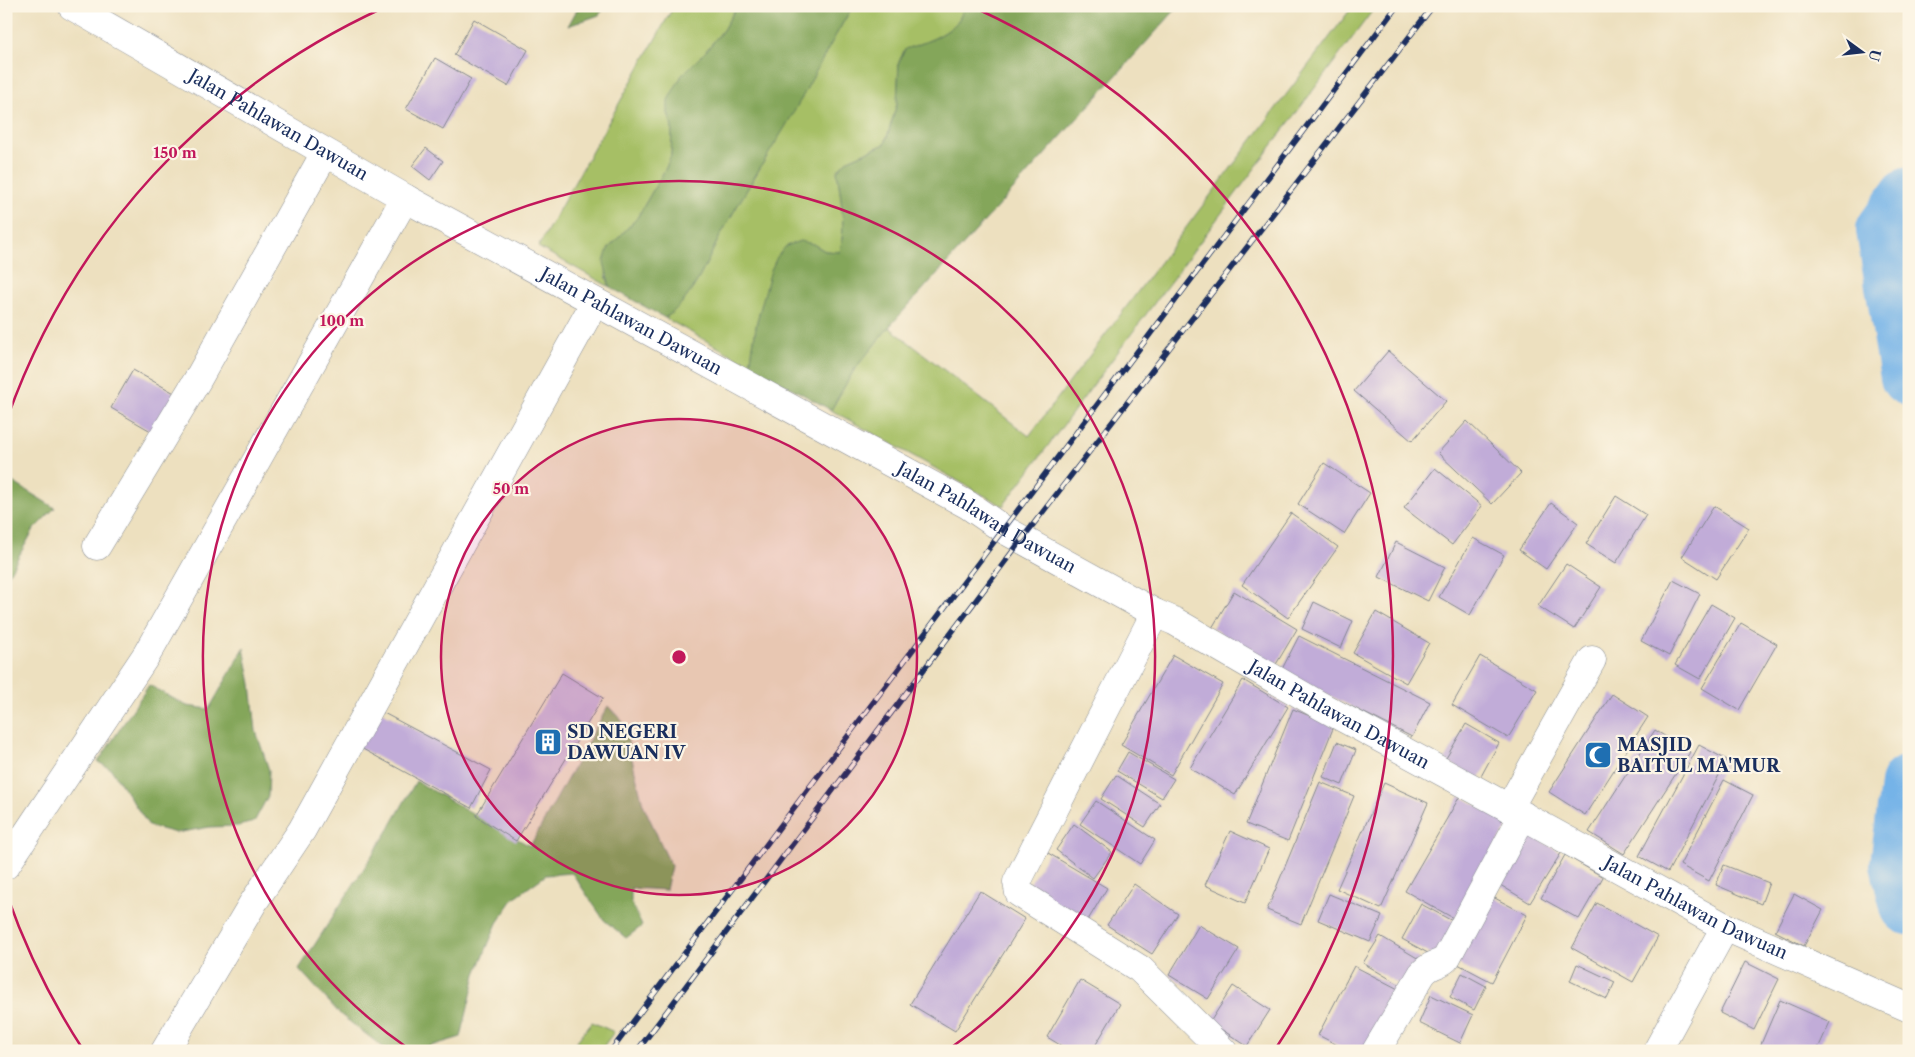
<svg xmlns="http://www.w3.org/2000/svg" width="1915" height="1057" font-family="'Libre Caslon Text',serif">
<rect width="100%" height="100%" fill="#fcf5e5"/>
<filter id="ink" filterUnits="userSpaceOnUse"><feTurbulence type="fractalNoise" baseFrequency=".02" numOctaves="2"/><feDisplacementMap in="SourceGraphic" scale="10" xChannelSelector="R" yChannelSelector="G"/><feConvolveMatrix kernelMatrix="1 2 1 2 8 2 1 2 1" color-interpolation-filters="sRGB"/></filter>
<filter id="wash" filterUnits="userSpaceOnUse"><feTurbulence type="fractalNoise" baseFrequency=".0096" numOctaves="4" result="noise"/><feDisplacementMap in="SourceGraphic" scale="20" xChannelSelector="R" yChannelSelector="G"/><feGaussianBlur stdDeviation="1.12" result="paint"/><feColorMatrix in="noise" values="0 0 0 0 0 0 0 0 0 0 0 0 0 0 0 0 0 1.4 0 .05"/><feComposite in="paint" operator="in"/></filter>
<g filter="url(#wash)">
<rect width="100%" height="100%" fill="#ede0bf"/>
<g fill="#a6bf65" stroke="#607762">
<path d="M674,6H737L723,30L706,51L682,75L668,113L672,127V142L671,155L666,168L637,218L608,249L606,276L610,287L538,247Z"/>
<path d="M853,6H963C963,31 924,43 905,49L899,62L897,104L885,144L846,161L837,171C841,198 846,226 840,252L825,251L813,244L762,309L757,321L750,365L665,318C696,297 707,258 725,227C744,193 766,160 785,125C808,86 829,45 853,6Z"/>
<path d="M1353,6H1376L1003,506L831,410L854,370L889,327L1029,436Z"/>
<path d="M592,1022L614,1032L600,1051H569Z"/>
</g>
<g fill="#84a65a" stroke="#506a5c">
<path d="M579,6H606L599,15L568,26Z"/>
<path d="M737,6H853C828,46 808,89 784,129C764,161 744,194 725,227C707,258 696,297 665,318L610,287L604,262L608,249L637,218L666,168L671,155L672,127L668,113V100L682,75L706,51L723,30Z"/>
<path d="M963,6H1179L889,327L854,370L831,410L750,365L757,321L771,270L777,257L786,246L800,241L813,244L825,251L840,252C846,226 841,197 837,171L846,161L885,144L897,104L899,62L905,49C924,43 963,31 963,6Z"/>
<path d="M6,478L55,508L34,529L6,579Z"/>
<path d="M244,648L251,684L256,731L269,770L268,796L254,822L238,826L210,827L176,833L149,826L111,769L98,762L149,685L187,706L209,709Z"/>
<path d="M608,706L623,722L643,804L671,866L666,890L631,888V902L642,926L626,938L604,920L572,873L546,875L514,898L497,923L476,974L461,1037L414,1051H388L341,1015L299,969L386,834L416,781L530,846Z"/>
</g>
<g fill="none" stroke-linecap="round" stroke-linejoin="round">
<g stroke="#74b3e8" stroke-width="58">
<path d="M1909,196L1885,230L1909,377"/>
<path d="M1909,784L1899,864L1909,906"/>
</g>
</g>
<g id="blocks">
<g fill="#c1acd8">
<path d="M474,19L528,50L508,86L454,55Z"/>
<path d="M435,58L471,79L443,129L406,109Z"/>
<path d="M426,148L443,161L430,180L412,166Z"/>
<path d="M1388,351L1446,401L1412,441L1354,391Z"/>
<path d="M133,370L178,395L156,434L111,408Z"/>
<path d="M1467,421L1521,473L1492,504L1438,453Z"/>
<path d="M1324,463L1370,493L1344,534L1298,504Z"/>
<path d="M1435,468L1482,506L1452,545L1404,508Z"/>
<path d="M1616,496L1646,515L1616,563L1586,544Z"/>
<path d="M1551,503L1578,523L1546,569L1519,550Z"/>
<path d="M1714,506L1749,528L1716,579L1682,557Z"/>
<path d="M1291,513L1338,547L1288,618L1242,585Z"/>
<path d="M1473,538L1504,555L1470,615L1439,597Z"/>
<path d="M1396,542L1445,567L1428,601L1379,577Z"/>
<path d="M1566,564L1601,587L1574,629L1538,606Z"/>
<path d="M1673,580L1700,594L1669,656L1641,641Z"/>
<path d="M1234,591L1297,629L1275,666L1212,628Z"/>
<path d="M1314,602L1353,621L1341,648L1302,629Z"/>
<path d="M1711,604L1735,618L1700,679L1675,665Z"/>
<path d="M1376,612L1429,643L1406,683L1353,653Z"/>
<path d="M1741,623L1777,644L1739,710L1702,688Z"/>
<path d="M1299,636L1430,702L1412,737L1281,671Z"/>
<path d="M1173,655L1223,684L1171,775L1121,745Z"/>
<path d="M1480,656L1537,690L1508,738L1452,705Z"/>
<path d="M562,673L603,698L516,841L476,816Z"/>
<path d="M1243,680L1288,707L1235,795L1190,768Z"/>
<path d="M1612,694L1648,717L1585,815L1549,792Z"/>
<path d="M1293,709L1334,726L1288,841L1246,824Z"/>
<path d="M378,710L491,770L471,808L359,747Z"/>
<path d="M1466,724L1499,743L1479,780L1445,760Z"/>
<path d="M1655,730L1690,752L1624,854L1589,832Z"/>
<path d="M1337,742L1356,750L1342,785L1323,777Z"/>
<path d="M1699,745L1727,760L1668,872L1639,856Z"/>
<path d="M1128,752L1174,779L1162,798L1117,771Z"/>
<path d="M1116,775L1160,804L1145,827L1101,799Z"/>
<path d="M1724,780L1753,795L1709,881L1680,865Z"/>
<path d="M1320,782L1354,796L1301,924L1267,910Z"/>
<path d="M1384,783L1428,803L1381,909L1337,889Z"/>
<path d="M1460,796L1509,824L1455,919L1405,891Z"/>
<path d="M1096,801L1155,840L1140,864L1080,824Z"/>
<path d="M1074,824L1112,852L1093,878L1056,850Z"/>
<path d="M1523,829L1561,853L1530,903L1492,880Z"/>
<path d="M1230,831L1269,849L1245,903L1205,885Z"/>
<path d="M1048,853L1107,888L1085,925L1026,890Z"/>
<path d="M1565,855L1603,877L1579,919L1541,898Z"/>
<path d="M1724,865L1769,883L1761,904L1716,885Z"/>
<path d="M1134,884L1178,914L1152,954L1107,925Z"/>
<path d="M980,891L1025,919L955,1031L910,1004Z"/>
<path d="M1329,894L1382,916L1370,942L1318,920Z"/>
<path d="M1794,894L1823,910L1804,946L1775,931Z"/>
<path d="M1491,896L1527,915L1492,982L1456,963Z"/>
<path d="M1597,903L1658,937L1633,982L1572,948Z"/>
<path d="M1421,904L1456,923L1437,958L1402,939Z"/>
<path d="M1199,925L1239,949L1208,999L1169,975Z"/>
<path d="M1380,936L1419,959L1402,986L1363,963Z"/>
<path d="M1745,962L1779,979L1754,1030L1720,1013Z"/>
<path d="M1577,964L1615,982L1607,999L1570,981Z"/>
<path d="M1354,966L1402,991L1371,1051H1349L1318,1035Z"/>
<path d="M1462,973L1486,986L1474,1010L1450,997Z"/>
<path d="M1080,980L1120,1004L1092,1051H1070L1047,1037Z"/>
<path d="M1233,986L1270,1010L1247,1046L1210,1022Z"/>
<path d="M1431,995L1473,1015L1460,1043L1419,1023Z"/>
<path d="M1780,1000L1830,1022L1817,1051H1758Z"/>
</g>
</g>
</g>
<g filter="url(#ink)">
<use href="#blocks" fill-opacity="0" stroke="#84888e" stroke-width="1"/>
<g fill="none" stroke-linecap="round" stroke-linejoin="round">
<g stroke="#84888e" stroke-width="29">
<g id="minor">
<path id="s1" d="M72,6L405,198L968,505L1003,529L1155,613L1174,621L1321,706L1509,808L1725,927L1909,1008"/>
<path d="M97,546L198,379L325,153"/>
<path d="M1155,613L1017,882L1019,893L1140,969L1223,1051"/>
<path d="M1509,808L1592,660"/>
<path d="M6,865L147,654L405,198"/>
<path d="M165,1051L253,903L302,830L595,302"/>
<path d="M1376,1051L1422,974C1431,962 1441,966 1447,957L1523,815"/>
<path d="M1657,1051L1725,927"/>
</g>
</g>
<use href="#minor" stroke="#fff" stroke-width="28"/>
<g stroke="#1b2f5e" stroke-width="5.5">
<g id="rail">
<path d="M611,1051L1397,6"/>
<path d="M637,1051L1022,539L1433,6"/>
</g>
</g>
<use href="#rail" stroke="#fcf5e5" stroke-width="4" stroke-dasharray="11" stroke-linecap="butt"/>
</g>
</g>
<circle cx="679" cy="657" r="238" fill="#c2185b" fill-opacity=".12"/>
<g fill="none" stroke="#c2185b" stroke-width="2.5">
<circle cx="679" cy="657" r="238"/>
<path d="M409 1049A476 476 0 1 1 949 1049"/>
<path d="M84 1051A713 713 0 0 1 7 895M7 419A713 713 0 0 1 383 8M975 8A713 713 0 0 1 1274 1051"/>
</g>
<defs>
<g id="building-square" transform="scale(1.4375)"><rect x="-9" y="-9" width="18" height="18" rx="4" fill="#1f6fb2" stroke="#fcf5e5"/><path d="M-4-6H4V6H1V3H-1V6H-4ZM-2.5-4.3h1.7v1.8h-1.7ZM.8-4.3h1.7v1.8H.8ZM-2.5-1h1.7V.8h-1.7ZM.8-1h1.7V.8H.8Z" fill="#fff"/></g>
<g id="mosque-square" transform="scale(1.4375)"><rect x="-9" y="-9" width="18" height="18" rx="4" fill="#1f6fb2" stroke="#fcf5e5"/><path d="M3.5-4.9A6 6 0 1 0 3.5 4.9A5 5 0 1 1 3.5-4.9Z" fill="#fff"/></g>
</defs>
<g fill-rule="evenodd">
<use href="#building-square" x="548" y="742"/>
<use href="#mosque-square" x="1598" y="755"/>
</g>
<g text-anchor="middle" stroke-width="4.5" stroke-linejoin="round" paint-order="stroke">
<g font-size="18" fill="#1b2f5e" stroke="#fcf5e5">
<text dy="6" stroke="none"><textPath href="#s1" startOffset="238">Jalan Pahlawan Dawuan</textPath></text>
<text dy="6" stroke="none"><textPath href="#s1" startOffset="642">Jalan Pahlawan Dawuan</textPath></text>
<text dy="6" stroke="none"><textPath href="#s1" startOffset="1048">Jalan Pahlawan Dawuan</textPath></text>
<text dy="6" stroke="none"><textPath href="#s1" startOffset="1452">Jalan Pahlawan Dawuan</textPath></text>
<text dy="6" stroke="none"><textPath href="#s1" startOffset="1858">Jalan Pahlawan Dawuan</textPath></text>
</g>
<g font-size="18" font-weight="bold" fill="#1b2f5e" stroke="#fcf5e5" text-anchor="start">
<text x="567" y="738">SD NEGERI<tspan x="567" dy="21">DAWUAN IV</tspan></text>
<text x="1617" y="751">MASJID<tspan x="1617" dy="21">BAITUL MA'MUR</tspan></text>
</g>
</g>
<circle cx="679" cy="657" r="8" fill="#c2185b" stroke="#fcf5e5" stroke-width="2.5"/>
<g font-size="15" text-anchor="middle" font-weight="bold" fill="#c2185b" stroke="#fcf5e5" stroke-width="4.5" stroke-linejoin="round" paint-order="stroke">
<text x="175" y="158">150 m</text>
<text x="342" y="326">100 m</text>
<text x="511" y="494">50 m</text>
</g>
<rect width="1915" height="1057" fill="none" stroke="#fcf5e5" stroke-width="25"/>
<g transform="translate(1862 52) rotate(105)" stroke="#fcf5e5" stroke-width="4" paint-order="stroke">
<path d="M0-4L9 19L0 12L-9 19Z" fill="#1b2f5e"/>
<text y="-8" font-size="14" font-weight="bold" text-anchor="middle" fill="#1b2f5e">U</text>
</g>
</svg>
